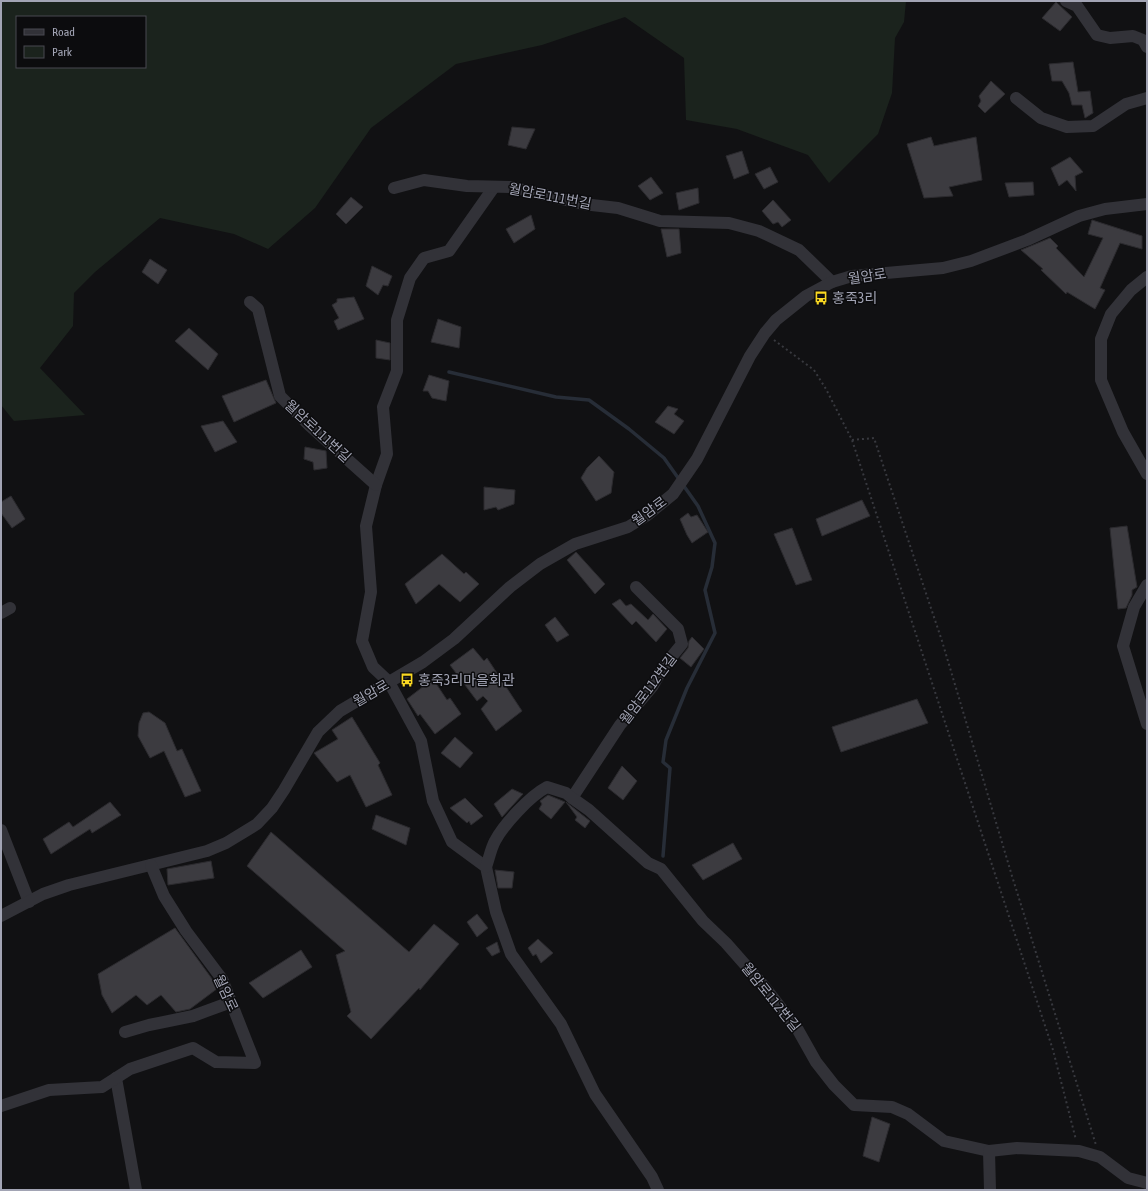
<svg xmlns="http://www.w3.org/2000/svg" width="1148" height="1191" font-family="'Asap Condensed','Noto Sans KR',sans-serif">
<rect width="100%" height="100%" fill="#111113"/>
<path fill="#1b231d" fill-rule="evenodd" d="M1,1H906L904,22L895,38L892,93L878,134L829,183L808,155L737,129L686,120L684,58L625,17L542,45L456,64L371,128L315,208L268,249L234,234L160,218L95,272L74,293L73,326L40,368L85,415L14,421L1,405ZM17,17H145V67H17Z"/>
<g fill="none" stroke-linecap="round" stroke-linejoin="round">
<path stroke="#272d37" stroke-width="3.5" d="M449,372L556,397L589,400L629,429L664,458L698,506L715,543L712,567L705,590L715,633L687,688L666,740L663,762L670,768L663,856"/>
</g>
<g fill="#3c3b40" stroke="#2c2b2f">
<path d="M1056,2L1072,17L1060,31L1042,18Z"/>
<path d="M1073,62L1078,92L1090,91L1093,113L1085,118L1082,105H1072L1069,93L1062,81H1052L1049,64Z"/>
<path d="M991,81L1005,94L985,113L978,106L981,101L979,96Z"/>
<path d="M512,127L535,129L526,149L508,145Z"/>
<path d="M931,137L934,146L976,137L982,180L949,187L953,196L924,198L907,144Z"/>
<path d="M742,151L749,173L734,179L726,156Z"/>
<path d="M1070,157L1083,172L1075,176L1076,191L1067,180L1059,186L1051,168Z"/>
<path d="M770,167L778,182L764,189L755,174Z"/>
<path d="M651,177L663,193L650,200L638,186Z"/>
<path d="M1033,182L1034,195L1009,197L1005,183Z"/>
<path d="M698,188L699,203L679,210L676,193Z"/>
<path d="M351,197L363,207L346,224L336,214Z"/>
<path d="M773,200L791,220L782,227L778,222L773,224L762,211Z"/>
<path d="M531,215L535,229L514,243L506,229Z"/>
<path d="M1092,220L1142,236V249L1120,243L1100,288L1105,290L1095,309L1067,292L1066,294L1041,270L1043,269L1021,250L1050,238L1058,246L1056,248L1084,277L1103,238L1088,234Z"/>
<path d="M661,229H679L681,253L667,257Z"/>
<path d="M150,259L167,270L158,284L142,272Z"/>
<path d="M372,266L392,276L388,286L383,285L378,295L366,286Z"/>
<path d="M354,297L364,319L338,330L334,321L339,318L332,305L337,302V299Z"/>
<path d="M438,319L461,327L459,348L431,342Z"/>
<path d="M189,328L218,354L208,370L175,341Z"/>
<path d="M376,340L390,343V360L376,358Z"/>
<path d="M429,375L449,381L446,401L432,398L428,391H423Z"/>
<path d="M266,380L276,403L234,422L222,396Z"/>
<path d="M668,406L678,409L674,414L684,421L674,434L655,422Z"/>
<path d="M223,421L237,442L215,452L201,426Z"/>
<path d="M305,447L326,451L327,468L314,470L313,462L304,459Z"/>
<path d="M599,456L614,472L613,478L611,493L596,501L581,478L587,468Z"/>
<path d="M484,487L515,490L514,504L498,510L496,507L484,510Z"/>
<path d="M11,496L25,519L12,528L1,513V502Z"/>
<path d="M862,500L870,516L822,536L816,519Z"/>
<path d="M688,513L691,517L697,515L708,532L692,543L687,535L680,519Z"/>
<path d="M1127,526L1137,587L1132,590V595L1126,608L1118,609L1110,528Z"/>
<path d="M792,528L812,580L796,585L774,534Z"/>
<path d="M576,552L605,584L595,594L567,560Z"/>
<path d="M442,554L464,574L466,572L479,584L460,602L439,584L416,604L405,584Z"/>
<path d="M620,599L626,606L631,604L648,620L653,614L667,629L656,642L636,621L632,625L612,604Z"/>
<path d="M555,617L569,635L557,642L545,625Z"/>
<path d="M692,637L704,649L691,667L680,658L688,648L689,641Z"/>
<path d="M473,648L484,661L487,658L522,711L496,731L481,709L488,701L483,696L477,701L450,665Z"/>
<path d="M433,679L447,700L450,698L461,714L435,734L420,714L418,716L407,699Z"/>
<path d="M917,699L928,723L841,752L832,727Z"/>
<path d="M149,712L165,723L177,751L182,749L201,791L185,797L164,751L150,758L138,736L139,723L143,713Z"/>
<path d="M352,717L380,763L378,765L392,795L366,807L350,775L337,782L314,753L338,739L332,730Z"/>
<path d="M455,737L473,753L460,768L441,753Z"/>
<path d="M622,766L637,781L623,800L608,788Z"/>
<path d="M512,789L523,794L502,817L494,804Z"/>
<path d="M548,795L565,802L551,819L539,809L542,804L540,801Z"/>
<path d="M465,798L483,816L471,825L469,821L467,823L450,808Z"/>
<path d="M110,802L121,815L92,833L90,829L51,854L43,839L69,822L73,827Z"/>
<path d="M566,802L590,821L585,828L575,820L577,817Z"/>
<path d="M376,815L410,828L406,845L372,829Z"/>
<path d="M271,832L409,952L434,924L459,944L420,990L419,988L371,1039L347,1016L351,1012L336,955L345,951L247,866Z"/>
<path d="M733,843L742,859L703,880L692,865Z"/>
<path d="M211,861L214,878L168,885L167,869Z"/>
<path d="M495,870L514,872L512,888H498Z"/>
<path d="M477,914L488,928L477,937L467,922Z"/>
<path d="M175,928L215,983L218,988L190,1009L176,1012L161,995L147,1005L136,995L112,1013L102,995L98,974Z"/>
<path d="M538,939L553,953L541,963L536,954L533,956L528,948Z"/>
<path d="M497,942L500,952L492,956L486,948Z"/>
<path d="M301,950L312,967L263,998L249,983Z"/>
<path d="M872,1117L890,1124L879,1162L863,1156Z"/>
</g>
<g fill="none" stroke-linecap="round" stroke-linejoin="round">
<g stroke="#38393f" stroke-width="2" stroke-dasharray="2 3" stroke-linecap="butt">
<path d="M774,340L814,370L826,389L852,440L1053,1050L1076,1140"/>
<path d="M852,440L874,438L942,641L1012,876L1096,1145"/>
</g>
<g stroke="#323238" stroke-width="12">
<path d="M1066,1L1077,6L1097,35L1110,38L1133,36L1143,40L1147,47"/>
<path d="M1016,98L1041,118L1067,127L1093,126L1126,104L1147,98"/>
<path d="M494,187L449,251L424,258L410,278L397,320V371L383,407L387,454L376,485L366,526L371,592L362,641L373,667L389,682L421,741L433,801L452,842L486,867L496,912L511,954L561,1024L595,1094L652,1177L658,1190"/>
<path d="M394,188L424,180L467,186L511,187L583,204L618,208L660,221L729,223L759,231L799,250L832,282"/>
<path d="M1147,277L1131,290L1111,314L1101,339V380L1123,432L1147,474"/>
<path d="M250,302L258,309L280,396L309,425L376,485"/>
<path d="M1147,585L1134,607L1123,646L1147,724"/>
<path d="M1,613L10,608"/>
<path d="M572,798L620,725L652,687L664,666L682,644L678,629L636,587"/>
<path d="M1,830L29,902"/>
<path d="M486,867C489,859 491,848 495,841C504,824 530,796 547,787L566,793L572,798L589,810L648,863L661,869L703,921L726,943L763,985L798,1030L816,1062L834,1085L854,1105L892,1107L908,1114L944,1141L989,1151"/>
<path d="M1,916L43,894L69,885L207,851L226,843L257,824L272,808L284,790L318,732L340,711L423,662L454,639L510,587L540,564L575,544L628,527L646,516L673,494L697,459L750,356L765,333L776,320L806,296L832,282L852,276L943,268L971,261L1027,240L1079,216L1105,209L1147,204"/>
<path d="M125,1032L149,1025L193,1016L231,1002"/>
<path d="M116,1078L136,1190"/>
<path d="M1,1106L49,1090L102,1087L130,1069L193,1048L216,1062L255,1063L222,979L186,931L164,896L151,865"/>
<path d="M990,1190L989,1151L1017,1148L1079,1151L1100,1157L1128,1178L1147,1183"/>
</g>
</g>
<defs>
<g id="bus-bare" transform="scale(1.08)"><path d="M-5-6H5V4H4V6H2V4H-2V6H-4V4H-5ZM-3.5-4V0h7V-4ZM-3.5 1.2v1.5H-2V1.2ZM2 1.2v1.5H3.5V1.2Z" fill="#f9d822" stroke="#0c0c0e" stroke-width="2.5" paint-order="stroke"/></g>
</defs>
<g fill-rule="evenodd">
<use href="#bus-bare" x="821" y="298"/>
<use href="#bus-bare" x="407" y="680"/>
</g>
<g text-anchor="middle" stroke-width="3" stroke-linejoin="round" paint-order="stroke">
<g font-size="14" fill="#a2a4b4" stroke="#0c0c0e">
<text transform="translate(550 196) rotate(11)" y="5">월암로111번길</text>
<text transform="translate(867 276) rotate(-9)" y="5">월암로</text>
<text transform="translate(318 431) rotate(43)" y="5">월암로111번길</text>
<text transform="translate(649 511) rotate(-36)" y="5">월암로</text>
<text transform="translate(648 689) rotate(-53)" y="5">월암로112번길</text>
<text transform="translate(371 693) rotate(-30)" y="5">월암로</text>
<text transform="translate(226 993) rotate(65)" y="5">월암로</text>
<text transform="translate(771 997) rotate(51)" y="5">월암로112번길</text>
</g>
<g font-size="14" fill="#a2a4b4" stroke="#0c0c0e" text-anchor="start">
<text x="832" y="303">홍죽3리</text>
<text x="418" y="685">홍죽3리마을회관</text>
</g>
</g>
<rect width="1148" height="1191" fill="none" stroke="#a2a4b4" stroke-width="4"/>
<rect x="16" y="16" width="130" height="52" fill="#0c0c0e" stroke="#484950"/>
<rect x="24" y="29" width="20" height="6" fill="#323238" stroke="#484950"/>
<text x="52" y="36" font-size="12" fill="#a2a4b4">Road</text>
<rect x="24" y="46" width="20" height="12" fill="#1b231d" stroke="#484950"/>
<text x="52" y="56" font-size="12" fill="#a2a4b4">Park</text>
</svg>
